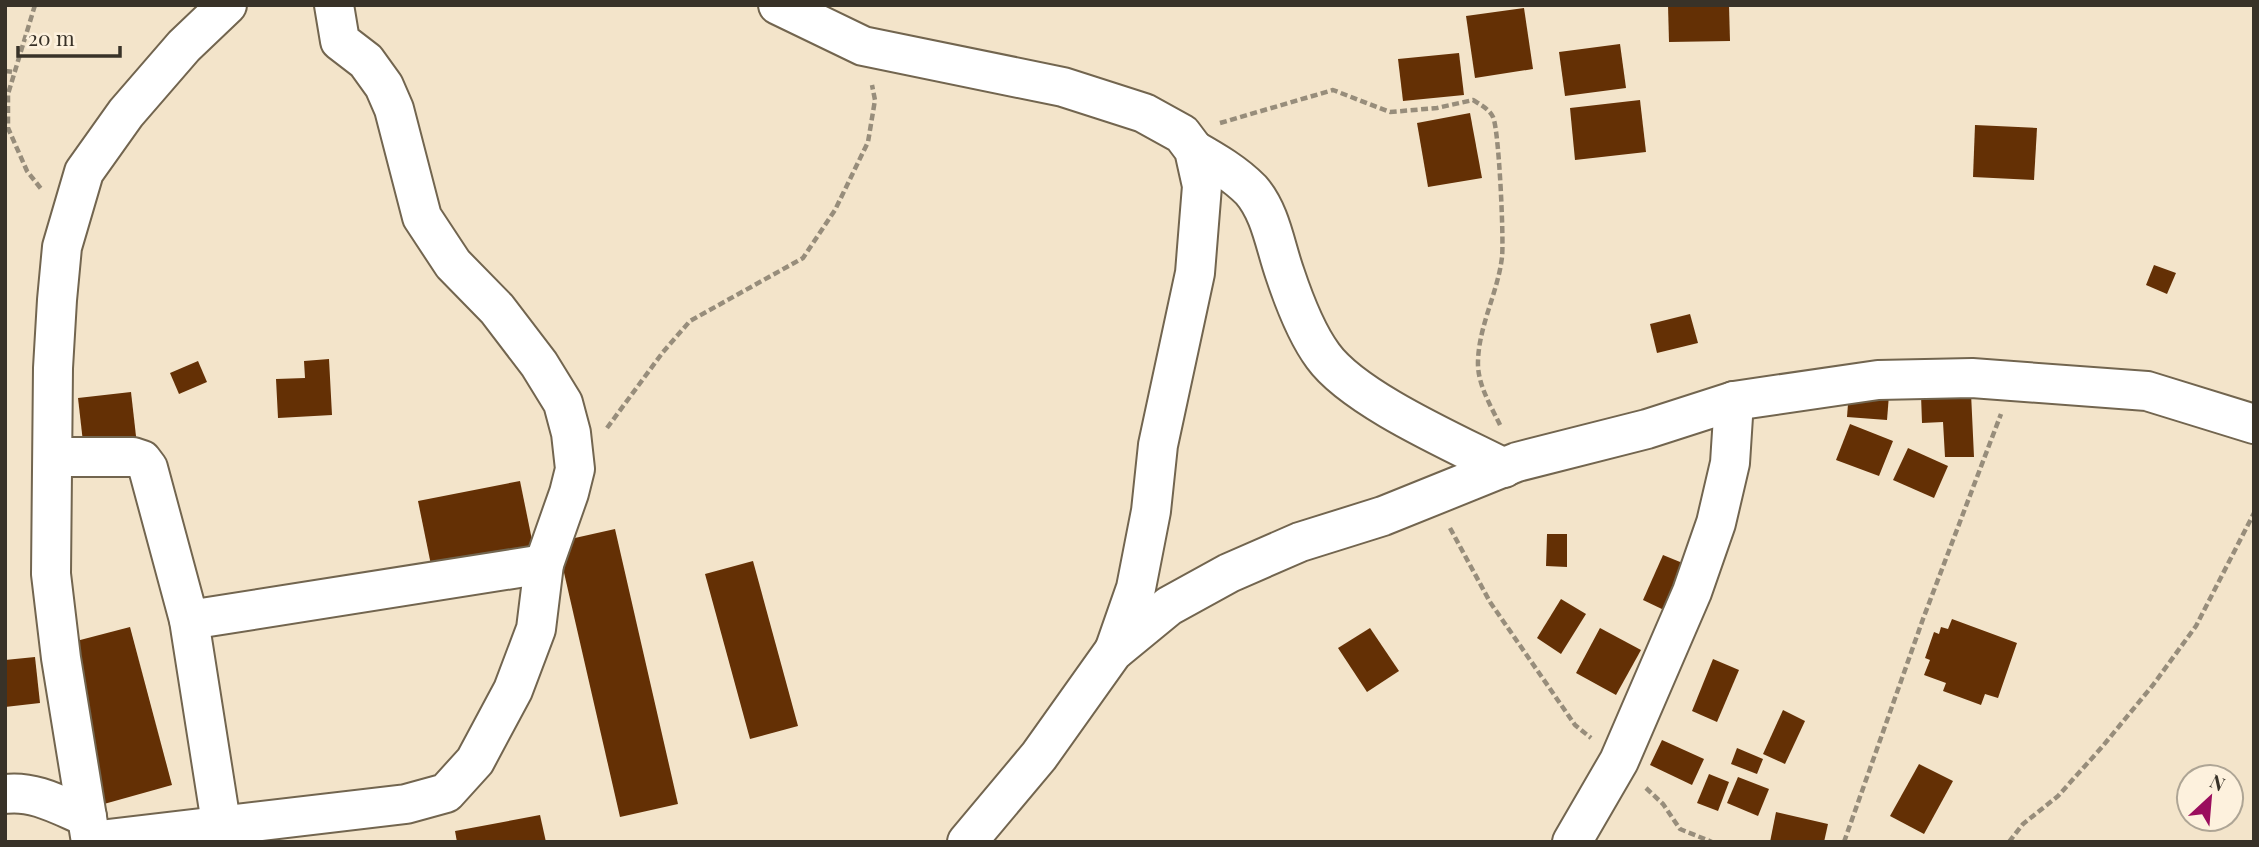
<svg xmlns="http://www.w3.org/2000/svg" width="2259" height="847" font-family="'Playfair Display',serif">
<rect width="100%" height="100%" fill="#f3e4ca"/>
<g fill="#643005">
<path d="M1668,5H1729L1730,41L1669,42Z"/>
<path d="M1524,8L1533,69L1475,78L1466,16Z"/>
<path d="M1620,44L1626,88L1565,96L1559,52Z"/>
<path d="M1459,53L1464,95L1403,101L1398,59Z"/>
<path d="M1640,100L1646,152L1575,160L1570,108Z"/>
<path d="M1470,113L1482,178L1428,187L1417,123Z"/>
<path d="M1975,125L2037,128L2034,180L1973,177Z"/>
<path d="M2154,265L2176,273L2167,294L2146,285Z"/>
<path d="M1690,314L1698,343L1657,353L1650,324Z"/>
<path d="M329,359L332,415L278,418L276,379L305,378L304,361Z"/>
<path d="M198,361L207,382L179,394L170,373Z"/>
<path d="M1849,391L1889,395L1887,420L1847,417Z"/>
<path d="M131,392L137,445L84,451L78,398Z"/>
<path d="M1971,393L1974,457H1945L1943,422L1922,423L1921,395Z"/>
<path d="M1850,424L1893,441L1879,476L1836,460Z"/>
<path d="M1908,448L1948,466L1934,498L1893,480Z"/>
<path d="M520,481L533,545L431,565L418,501Z"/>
<path d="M615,529L678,804L620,817L557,542Z"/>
<path d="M1547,534H1567V567L1546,566Z"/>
<path d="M1663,555L1685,564L1664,610L1643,600Z"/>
<path d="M753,561L798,726L750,739L705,574Z"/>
<path d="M1561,599L1586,614L1561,654L1537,638Z"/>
<path d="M1952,619L2017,643L1998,698L1985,694L1981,705L1943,691L1946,683L1924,675L1930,660L1925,658L1934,632L1939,634L1941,627L1948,629Z"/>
<path d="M130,627L172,785L104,804L61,645Z"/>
<path d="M1370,628L1399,671L1367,692L1338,648Z"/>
<path d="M1600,628L1641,650L1616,695L1576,673Z"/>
<path d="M35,657L40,703L5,707V660Z"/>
<path d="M1713,659L1739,670L1717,722L1692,711Z"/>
<path d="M1783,710L1805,721L1785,764L1763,754Z"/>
<path d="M1662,740L1704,759L1692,785L1650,765Z"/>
<path d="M1737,748L1763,759L1757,774L1731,764Z"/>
<path d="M1919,764L1953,781L1924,834L1890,816Z"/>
<path d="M1709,774L1729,782L1718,811L1697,803Z"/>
<path d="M1738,777L1769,789L1758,816L1727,803Z"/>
<path d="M1776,812L1828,824L1824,842H1770Z"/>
<path d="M540,815L546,842H457L455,831Z"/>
</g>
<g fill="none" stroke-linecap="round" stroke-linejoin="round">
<g stroke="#72654f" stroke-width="42">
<g id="minor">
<path d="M778,5L863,46L1063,87L1144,113L1182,134L1194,150L1202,186L1195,273L1158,445L1151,511L1136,588L1114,651"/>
<path d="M1194,150C1215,162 1234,173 1251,190C1271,213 1275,246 1285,274C1294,301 1306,333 1323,356C1354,399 1455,443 1504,468"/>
<path d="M53,457H133L142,460L148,468L189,620L224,842"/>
<path d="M189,620L544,564"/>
<path d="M5,794C34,790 61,806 87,817"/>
<path d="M91,841L406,804L446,793L475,761L513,690L536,629L544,564L569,493L575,469L571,433L563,403L539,364L497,309L453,264L422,217L394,109L384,86L366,61L340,41L334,5"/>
<path d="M91,842L61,658L51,574L53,368L57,300L62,247L84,172L126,113L184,46L227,5"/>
<path d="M967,842L1039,756L1113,652L1169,606L1229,573L1300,542L1383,516L1517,462L1647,429L1734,401L1878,380L1972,378L2147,391L2254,424"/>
<path d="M1572,842L1619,761L1692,592L1716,523L1730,463L1734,401"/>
</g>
</g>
<g stroke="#978d7b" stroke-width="4.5" stroke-dasharray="7 3.5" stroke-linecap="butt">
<path d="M35,5L8,94V128L27,171L42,190"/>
<path d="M5,71L14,72"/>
<path d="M1220,123L1333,90L1390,112L1437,108L1473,100C1481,105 1489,109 1493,117C1499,129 1504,240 1502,257C1498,292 1479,325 1478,361C1477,384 1491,406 1501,427"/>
<path d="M607,428L663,352L690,321L803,258L835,210L868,142L875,100L872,85"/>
<path d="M1450,528L1490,602L1575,725L1591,738"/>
<path d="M1646,788L1663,804L1680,829L1712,842"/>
<path d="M1844,842L1923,619L2001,414"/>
<path d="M2009,842L2023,824L2058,796L2102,747L2153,685L2196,626L2254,513"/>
</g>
<use href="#minor" stroke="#fff" stroke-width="38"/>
</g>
<rect width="2259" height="847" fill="none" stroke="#383228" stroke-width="14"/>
<g transform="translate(2210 798) rotate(26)"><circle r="33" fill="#fdf1dd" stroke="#aea595" stroke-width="2"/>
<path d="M0-5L12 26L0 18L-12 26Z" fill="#9b0e5e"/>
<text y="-10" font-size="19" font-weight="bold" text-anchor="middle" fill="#383228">N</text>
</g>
<path d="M18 46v10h102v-10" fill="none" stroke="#383228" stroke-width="3.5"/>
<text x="28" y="46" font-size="21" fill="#383228" stroke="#fdf1dd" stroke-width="5" paint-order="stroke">20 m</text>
</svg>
